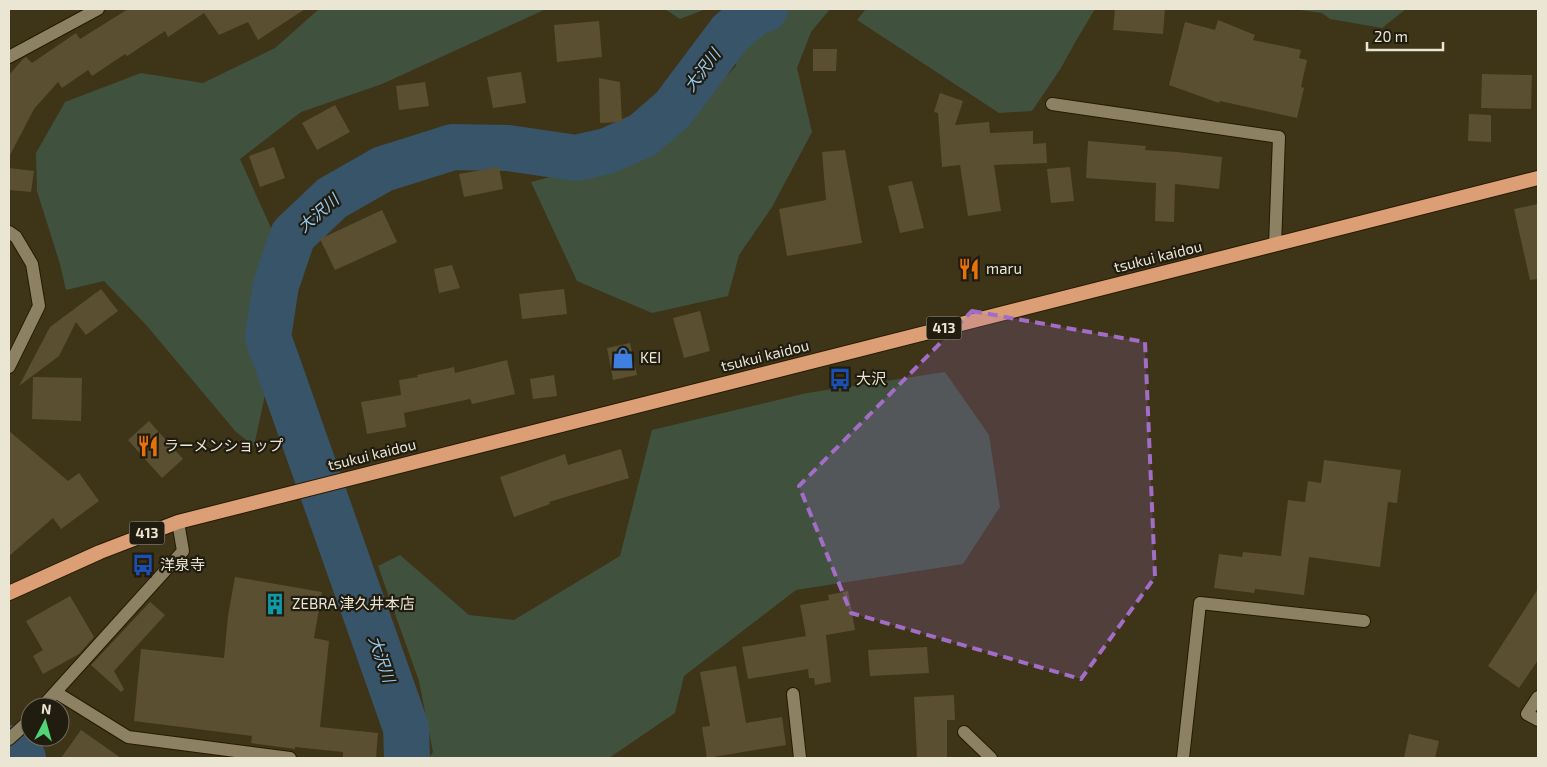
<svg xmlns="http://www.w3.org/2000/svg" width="1547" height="767" font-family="'Exo 2','Noto Sans JP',sans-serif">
<rect width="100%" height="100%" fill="#3e3418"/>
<g fill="#40523e">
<path d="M319,9H546L382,84L301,112L240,159L280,248L266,390L254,446L236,432L147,326L104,281L66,290L60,264L37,191L36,153L65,102L141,73L203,83L275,48Z"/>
<path d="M665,9H706L680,19Z"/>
<path d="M735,9H830L811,32L797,68L812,132L772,207L739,255L728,296L652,313L577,281L531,182L654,150L736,66Z"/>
<path d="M866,9H1095L1077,39L1061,68L1032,111L999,113L857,20Z"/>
<path d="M1292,9H1406L1382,28L1330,19L1322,13Z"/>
<path d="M945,372L989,435L1000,507L963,564L796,590L684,676L675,713L609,758H429L433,752L419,681L378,566L400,555L469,615L514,620L620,556L652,430L807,393Z"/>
</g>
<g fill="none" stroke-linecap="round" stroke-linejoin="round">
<g stroke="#385469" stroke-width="46">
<path d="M9,748L23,758"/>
<path d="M407,758L406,728L268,337L276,285L293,235L332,198L383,169L453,147L508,148L576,158L607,151L643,135L673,109L730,33L754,13L765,9"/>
</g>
</g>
<g fill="#5b4f31">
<path d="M128,9H305L258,40L248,22L219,35L204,13L168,37L165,31L127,56L125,54L92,76L88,70L62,88L58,82L34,109L9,157V75L23,59L26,57L32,63L76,33L80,39Z"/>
<path d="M1115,9H1165L1163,34L1113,30Z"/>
<path d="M1218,20L1255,35L1253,40L1301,50L1299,58L1307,60L1301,87L1304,88L1297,118L1220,101L1219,103L1169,85L1185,22L1215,30Z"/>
<path d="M599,21L602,57L557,62L554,25Z"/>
<path d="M813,49H837L836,71H813Z"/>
<path d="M521,72L526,103L493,108L487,77Z"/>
<path d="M1482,74L1532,75L1531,109L1481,108Z"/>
<path d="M599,78L620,82L622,122L600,123Z"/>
<path d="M425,82L429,106L399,110L396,86Z"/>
<path d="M940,93L963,101L955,125L989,122L990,133L1033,131V144L1046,143L1047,163L994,165L1001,211L968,216L960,165L942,167L938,113L934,112Z"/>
<path d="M335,105L350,132L317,150L302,123Z"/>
<path d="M1469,114L1491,115V142L1468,141Z"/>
<path d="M1088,141L1146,146L1145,150L1177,152L1222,157L1219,189L1175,184L1174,222L1155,221L1156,183L1086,178Z"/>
<path d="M274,147L285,178L260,187L249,156Z"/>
<path d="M845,150L862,243L787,256L779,209L826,200L822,152Z"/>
<path d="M499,167L503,189L464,197L459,174Z"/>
<path d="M1070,167L1074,201L1051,203L1047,169Z"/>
<path d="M9,168L34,171L31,192L9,190Z"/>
<path d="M912,181L924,228L900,233L888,186Z"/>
<path d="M1538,204V279L1530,280L1514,209Z"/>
<path d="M382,210L397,242L335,270L320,239Z"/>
<path d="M452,265L460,288L439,293L434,269Z"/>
<path d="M101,289L118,311L86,335L76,322L59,356L19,386L50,327Z"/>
<path d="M564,289L567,314L522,319L519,294Z"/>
<path d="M700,311L710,351L684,358L673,318Z"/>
<path d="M630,343L637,375L613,380L607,348Z"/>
<path d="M507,360L515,394L472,404L470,399L404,413L406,427L367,434L361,402L401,395L399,380L418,377L417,375L454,367L455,373Z"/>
<path d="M554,375L557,396L533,399L530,379Z"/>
<path d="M33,377L82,378L81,421L32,419Z"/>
<path d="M149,421L183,459L162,478L128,440Z"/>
<path d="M9,431L68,481L79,473L99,501L61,529L53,518L9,556Z"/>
<path d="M621,449L629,478L549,502L550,504L514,517L500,477L565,454L568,465Z"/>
<path d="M1324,460L1401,470L1397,503L1388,502L1380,567L1309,557L1304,595L1255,589L1254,593L1214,588L1219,554L1242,557L1243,552L1281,556L1288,500L1305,502L1308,481L1321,483Z"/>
<path d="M235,577L322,592L314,638L329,641L320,727L378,733L376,758H343V752L295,747V749L251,743L252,736L134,721L141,649L224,658L228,616Z"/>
<path d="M1538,589V660L1519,688L1488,666Z"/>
<path d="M848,591L855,630L826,635L831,682L815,685L814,678H809L808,669L748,679L742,647L806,636L800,605L829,600L828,595Z"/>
<path d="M70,596L94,637L79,654L43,674L33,656L43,650L26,621Z"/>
<path d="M150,602L165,615L114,671L124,689L121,692L91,665Z"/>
<path d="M927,647L929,673L870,676L868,650Z"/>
<path d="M736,666L746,723L782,717L786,745L707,758L702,727L710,726L700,672Z"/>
<path d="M954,695L955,720H947V758H917L914,697Z"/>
<path d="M81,730L121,758H61Z"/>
<path d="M1409,734L1439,741L1435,758H1404Z"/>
</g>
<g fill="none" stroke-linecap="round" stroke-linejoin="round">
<g stroke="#251b01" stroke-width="14">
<g id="service">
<path d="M1538,697L1527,714L1538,720"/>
<path d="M1183,758L1200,603L1364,621"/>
</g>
</g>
<g stroke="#251b01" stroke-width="14">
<g id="minor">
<path d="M9,57L98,9"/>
<path d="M1052,104L1279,137L1275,245"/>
<path d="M9,232L16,237L32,264L39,306L9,367"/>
<path d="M57,693L128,737L290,758"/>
<path d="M793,694L800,758"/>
<path d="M42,707L183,551L178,522"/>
<path d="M964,732L991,758"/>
<path d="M9,739L30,720"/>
</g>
</g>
<g stroke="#251b01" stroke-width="16">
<path id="trunk" d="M9,593L100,552L178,522L1538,178"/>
</g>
<use href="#service" stroke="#8c8162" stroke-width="12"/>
<use href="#minor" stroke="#8c8162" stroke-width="12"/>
<use href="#trunk" stroke="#dc9e75" stroke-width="14"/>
</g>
<path fill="#a26dc6" fill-opacity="0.2" stroke="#a26dc6" stroke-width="4" stroke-dasharray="10 6" stroke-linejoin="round" d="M972,311L1145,342L1155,577L1081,679L851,613L799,486Z"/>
<defs>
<g id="restaurant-bare" transform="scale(1.725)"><path d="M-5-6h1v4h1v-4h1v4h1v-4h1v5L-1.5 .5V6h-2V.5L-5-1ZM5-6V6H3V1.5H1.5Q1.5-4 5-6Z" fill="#e8710a" stroke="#211c10" stroke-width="2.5" paint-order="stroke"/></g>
<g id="shop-bare" transform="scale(1.725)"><path d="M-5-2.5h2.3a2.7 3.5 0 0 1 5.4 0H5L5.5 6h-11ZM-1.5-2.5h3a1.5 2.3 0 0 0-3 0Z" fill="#3f7fe0" stroke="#211c10" stroke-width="2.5" paint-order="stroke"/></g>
<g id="bus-bare" transform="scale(1.725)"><path d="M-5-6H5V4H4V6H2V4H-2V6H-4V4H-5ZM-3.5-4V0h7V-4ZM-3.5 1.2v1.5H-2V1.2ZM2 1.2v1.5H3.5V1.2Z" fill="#1a4fb4" stroke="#211c10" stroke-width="2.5" paint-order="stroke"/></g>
<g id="building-bare" transform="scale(1.725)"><path d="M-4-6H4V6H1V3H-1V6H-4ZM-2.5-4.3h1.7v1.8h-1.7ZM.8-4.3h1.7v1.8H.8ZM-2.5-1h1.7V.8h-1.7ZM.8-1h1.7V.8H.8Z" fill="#0f9aa8" stroke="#211c10" stroke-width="2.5" paint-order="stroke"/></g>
</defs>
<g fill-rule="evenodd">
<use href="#restaurant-bare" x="969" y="269"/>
<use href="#shop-bare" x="623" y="358"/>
<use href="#bus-bare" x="840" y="379"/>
<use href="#restaurant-bare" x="148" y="446"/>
<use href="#bus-bare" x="143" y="565"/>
<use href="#building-bare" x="275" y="604"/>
</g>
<g text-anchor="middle" stroke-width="4.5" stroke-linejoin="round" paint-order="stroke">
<g fill="#211c10" stroke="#aea999" stroke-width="1">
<rect x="926.5" y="316.5" width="35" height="23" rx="4"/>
<rect x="129.5" y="521.5" width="35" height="23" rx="4"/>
</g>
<g font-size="14" font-weight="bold" fill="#ebe5d4">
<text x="944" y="333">413</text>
<text x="147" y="538">413</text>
</g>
<g font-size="15" fill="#ebe5d4" stroke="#211c10">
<text transform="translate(1158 257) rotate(-14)" y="5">tsukui kaidou</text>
<text transform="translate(765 356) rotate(-14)" y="5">tsukui kaidou</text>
<text transform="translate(372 455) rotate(-14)" y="5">tsukui kaidou</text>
</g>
<g font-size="15" fill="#ebe5d4" stroke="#211c10" text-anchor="start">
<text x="986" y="274">maru</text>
<text x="640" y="363">KEI</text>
<text x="856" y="384">大沢</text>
<text x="164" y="451">ラーメンショップ</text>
<text x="160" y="570">洋泉寺</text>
<text x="292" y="609">ZEBRA 津久井本店</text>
</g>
<g font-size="16" font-style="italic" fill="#95cbf1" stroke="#211c10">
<text transform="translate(702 70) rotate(-53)" y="6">大沢川</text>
<text transform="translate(318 213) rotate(-41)" y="6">大沢川</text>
<text transform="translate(382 659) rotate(71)" y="6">大沢川</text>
</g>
</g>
<rect width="1547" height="767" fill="none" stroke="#ebe5d4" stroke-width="20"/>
<g transform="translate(45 722) rotate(6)"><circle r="24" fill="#211c10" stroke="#726c5e"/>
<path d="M0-4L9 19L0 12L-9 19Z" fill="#50d674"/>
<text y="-8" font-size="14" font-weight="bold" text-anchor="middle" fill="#ebe5d4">N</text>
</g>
<path d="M1367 42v8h76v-8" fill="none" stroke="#ebe5d4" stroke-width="2.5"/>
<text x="1374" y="42" font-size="15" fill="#ebe5d4" stroke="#211c10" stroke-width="4" paint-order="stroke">20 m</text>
</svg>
